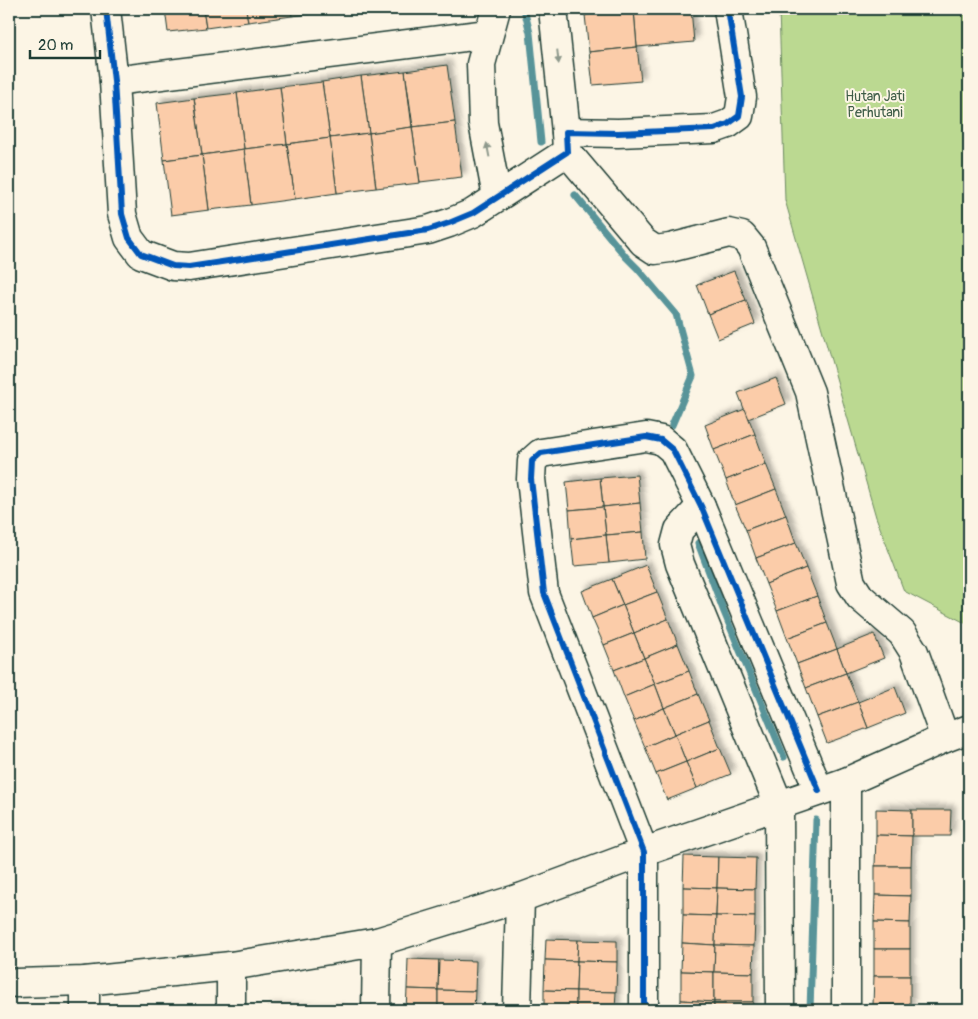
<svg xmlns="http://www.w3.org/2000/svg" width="978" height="1019" font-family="Pangolin,sans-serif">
<defs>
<filter id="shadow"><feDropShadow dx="4.5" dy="-4.5" stdDeviation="2.5" flood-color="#0004"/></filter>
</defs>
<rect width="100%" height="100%" fill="#fcf5e5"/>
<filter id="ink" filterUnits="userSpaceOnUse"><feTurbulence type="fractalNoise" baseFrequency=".02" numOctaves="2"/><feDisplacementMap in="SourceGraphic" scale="10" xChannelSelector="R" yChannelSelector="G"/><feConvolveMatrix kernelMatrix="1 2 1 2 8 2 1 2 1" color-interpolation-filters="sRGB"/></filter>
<g filter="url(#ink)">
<path fill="#bbd991" stroke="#6d8b62" d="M779,9H969V625L904,591L876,517L785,200Z"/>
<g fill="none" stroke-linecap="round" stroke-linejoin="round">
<g stroke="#599499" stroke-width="7">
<path d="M524,9L530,33L541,142"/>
<path d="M575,195L626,257L638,269L676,314L693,376L672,425"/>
<path d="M698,543L724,612L784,757"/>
<path d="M810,1010L816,820"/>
</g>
</g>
<g fill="#fbcca9" stroke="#1f3d34" filter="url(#shadow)">
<path d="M165,9H203L206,28L168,32Z"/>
<path d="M203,9H246L248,22L206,28Z"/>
<path d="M246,9H291L292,16L248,22Z"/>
<path d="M291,9H333V11L292,16Z"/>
<path d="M585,9H633L634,10L585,15Z"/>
<path d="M645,9H691L694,42L637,47L634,10Z"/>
<path d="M634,10L637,47L589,52L585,15Z"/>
<path d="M637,47L641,81L593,85L589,52Z"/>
<path d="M447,65L455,122L413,127L405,71Z"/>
<path d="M405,71L412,127L369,133L361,76Z"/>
<path d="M361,76L369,133L330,138L322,82Z"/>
<path d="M322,82L330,138L287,144L280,87Z"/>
<path d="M280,87L287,144L244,149L237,93Z"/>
<path d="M237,93L244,149L202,155L194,98Z"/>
<path d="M194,98L202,155L164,160L157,103Z"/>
<path d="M455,122L462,177L420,182L412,127Z"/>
<path d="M412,127L420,183L376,188L369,133Z"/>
<path d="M369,133L376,188L337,193L330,138Z"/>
<path d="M330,138L337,193L295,199L287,144Z"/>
<path d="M287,144L295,199L251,205L244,149Z"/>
<path d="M244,149L251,205L209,210L202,155Z"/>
<path d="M202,155L209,210L171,215L164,160Z"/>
<path d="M734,271L746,300L708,314L697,285Z"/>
<path d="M746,300L755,324L718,339L708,314Z"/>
<path d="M776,378L786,404L748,419L738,393Z"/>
<path d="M745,409L755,434L714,450L705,425Z"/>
<path d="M755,434L766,464L726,480L714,450Z"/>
<path d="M766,464L776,489L735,505L726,480Z"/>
<path d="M637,475L640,503L603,507L600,478Z"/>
<path d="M600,478L603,507L569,510L566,482Z"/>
<path d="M776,489L786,515L746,530L735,505Z"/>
<path d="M640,503L643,532L606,535L603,507Z"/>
<path d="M603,507L606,535L571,539L569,510Z"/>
<path d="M786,515L796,543L756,558L746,530Z"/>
<path d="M643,532L645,559L609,563L606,535Z"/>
<path d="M606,535L609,563L574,566L571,539Z"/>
<path d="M796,543L806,568L766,584L756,558Z"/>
<path d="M646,565L657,592L623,605L612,579Z"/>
<path d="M806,568L817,596L777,611L766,584Z"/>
<path d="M612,579L623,605L592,618L582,591Z"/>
<path d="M657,592L668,619L634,633L623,605Z"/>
<path d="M817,596L827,623L787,638L777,611Z"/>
<path d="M623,605L634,633L604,645L592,618Z"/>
<path d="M668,619L678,644L644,658L634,633Z"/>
<path d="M827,623L837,649L797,664L787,638Z"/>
<path d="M634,633L644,658L614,670L604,645Z"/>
<path d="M874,634L884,658L846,673L837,649Z"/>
<path d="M678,644L689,671L655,684L644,658Z"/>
<path d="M837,649L846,673L806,688L797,664Z"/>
<path d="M644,658L655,684L624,697L614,670Z"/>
<path d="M689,671L698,694L664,708L655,684Z"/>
<path d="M846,673L858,702L817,717L806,688Z"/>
<path d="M655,684L664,708L634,721L624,697Z"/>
<path d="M895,687L905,713L868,728L858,702Z"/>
<path d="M698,694L709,720L675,734L664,708Z"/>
<path d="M858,702L868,728L827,743L817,717Z"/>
<path d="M664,708L675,734L645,747L634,721Z"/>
<path d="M709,720L720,748L686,762L675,734Z"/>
<path d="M675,734L686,762L656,774L645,747Z"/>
<path d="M720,748L731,774L697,788L686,762Z"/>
<path d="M686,762L697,788L667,800L656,774Z"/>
<path d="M876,809L912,810V836L876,835Z"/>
<path d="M912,810H951L950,836H912Z"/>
<path d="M876,835L912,836L911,866H875Z"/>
<path d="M684,856L718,857L717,888L683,887Z"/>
<path d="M718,857L756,858L755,889L717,888Z"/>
<path d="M875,866H911V896L875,895Z"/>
<path d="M683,887L717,888L716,916L683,915Z"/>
<path d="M717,888L755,889V917L716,916Z"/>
<path d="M875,895L911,896L910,923L874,922Z"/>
<path d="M683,915L716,916L715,945L682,943Z"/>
<path d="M716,916L755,917L754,946L715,945Z"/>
<path d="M874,922L910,923V949H874Z"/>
<path d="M546,939L578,940L577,961L545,960Z"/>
<path d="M578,940L617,941V962L577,961Z"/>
<path d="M682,943L715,945L714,972L681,971Z"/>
<path d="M715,945L754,946L753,973L714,972Z"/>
<rect x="874" y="949" width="36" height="27"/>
<path d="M408,959L439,960L438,990L407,989Z"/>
<path d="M439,960L476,961L475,991L438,990Z"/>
<path d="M545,960L577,961L576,991L544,990Z"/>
<path d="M577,961L617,962L616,992L576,991Z"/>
<path d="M681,971L714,972V1002L681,1000Z"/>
<path d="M714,972L753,973V1002H714Z"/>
<path d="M874,976H910V1005H873Z"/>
<path d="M407,989L438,990V1010H406Z"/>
<path d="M438,990L475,991L474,1010H438Z"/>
<path d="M544,990L576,991V1010H544Z"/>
<path d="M576,991L616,992L615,1010H576Z"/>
<path d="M681,1000L714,1002V1010H680Z"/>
<path d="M714,1002H753L752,1010H714Z"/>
<path d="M873,1005H910L909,1010H873Z"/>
<path d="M268,1008L301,1009V1010H268Z"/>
<path d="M301,1009L339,1010H301Z"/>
</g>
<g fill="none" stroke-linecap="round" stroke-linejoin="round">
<g stroke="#1f3d34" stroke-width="31">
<g id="minor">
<path d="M106,9L114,81L122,214L129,238L141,254L173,266L189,267L428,230L449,223L473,213L567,152L566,132L618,133L714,129L728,124L739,116L742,97L728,9"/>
<path d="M496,9L481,64L483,123L497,197"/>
<path d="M553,9L566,132"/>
<path d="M114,81L488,34"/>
<path d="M567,152L643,242L655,250L670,248L729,233L742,236L751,247L810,392L851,583L860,597L902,633L914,652L945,738"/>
<path d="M701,506L679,530L675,545L680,564L779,805L780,1010"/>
<path d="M846,782V1010"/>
<path d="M9,982L16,983L85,981L231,966L377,942L520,898L644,852L846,782L945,738L969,729"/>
<path d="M85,1010V981"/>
<path d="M231,1010V966"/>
<path d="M376,1010L377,942"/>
<path d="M517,1010L520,898"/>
<path d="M644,1010V852L544,593L531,479L532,461L541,453L646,437L661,440L673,450L701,506L819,791"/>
</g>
</g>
<use href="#minor" stroke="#fcf5e5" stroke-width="28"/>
<g stroke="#fcf5e5" stroke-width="9">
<g id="cycleway">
<path d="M106,9L114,81L122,214L129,238L141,254L173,266L189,267L428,230L449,223L473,213L567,152L566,132L618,133L714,129L728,124L739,116L742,97L728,9"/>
<path d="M644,1010V852L544,593L531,479L532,461L541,453L646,437L661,440L673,450L701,506L819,791"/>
</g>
</g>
<use href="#cycleway" stroke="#0057b8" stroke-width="6"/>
</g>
<defs><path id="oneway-solid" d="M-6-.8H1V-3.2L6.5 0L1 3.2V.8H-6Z" transform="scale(1.25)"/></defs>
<g fill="#8e998c">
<use href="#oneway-solid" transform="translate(558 57) rotate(84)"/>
<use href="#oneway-solid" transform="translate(488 150) rotate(-101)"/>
</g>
</g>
<g text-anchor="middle" stroke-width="4" stroke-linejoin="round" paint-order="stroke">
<g font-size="14" fill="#3e5c47" stroke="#fcf5e5">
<text x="875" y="101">Hutan Jati<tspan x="875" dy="16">Perhutani</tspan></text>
</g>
</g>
<rect width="978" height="1019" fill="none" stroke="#fcf5e5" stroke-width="30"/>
<rect x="15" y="15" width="948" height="989" fill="none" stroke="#1f3d34" stroke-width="2" filter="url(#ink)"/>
<path d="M30 50v8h70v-8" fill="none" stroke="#1f3d34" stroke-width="2.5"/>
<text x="38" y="50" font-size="15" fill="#1f3d34" stroke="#fcf5e5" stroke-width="4" paint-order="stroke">20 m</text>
</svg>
